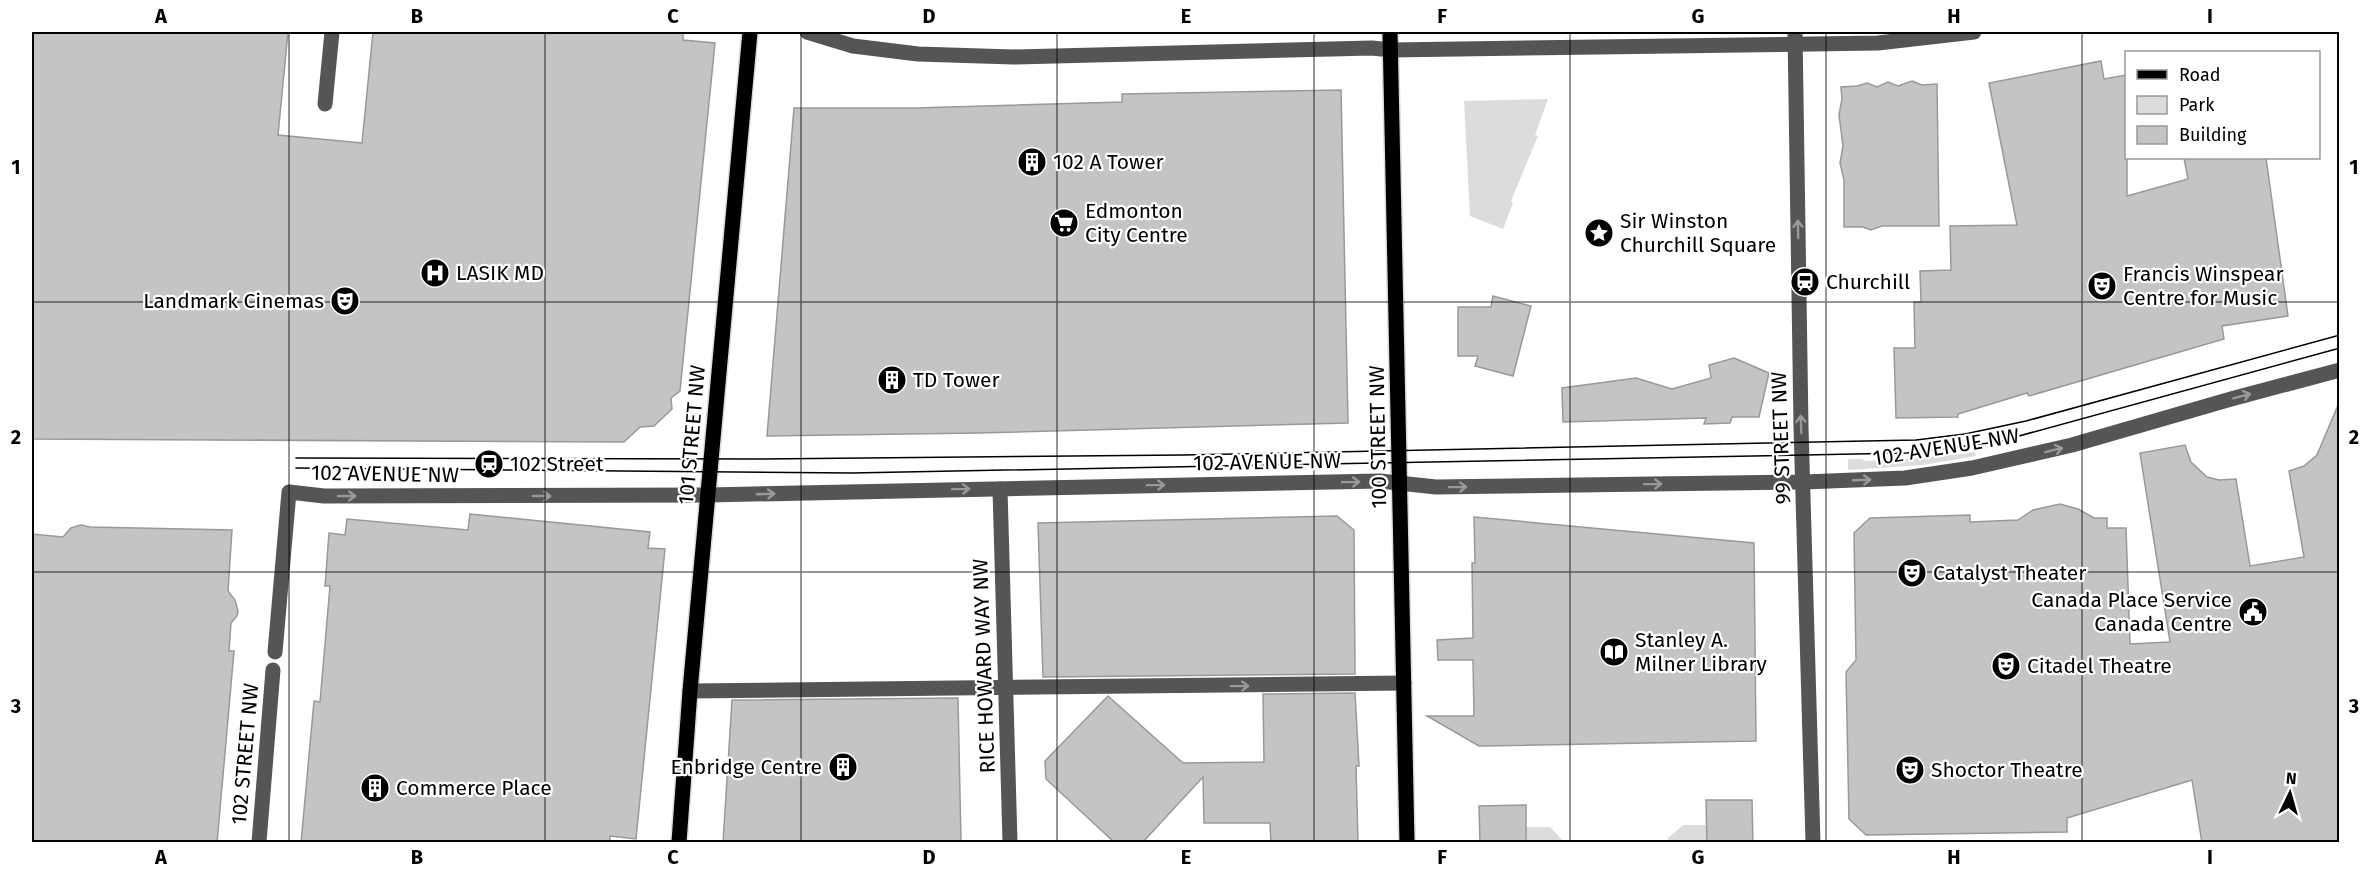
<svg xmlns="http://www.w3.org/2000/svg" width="2371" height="874" font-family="'Fira Sans',sans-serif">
<rect width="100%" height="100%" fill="#fff"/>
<g fill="#dcdcdc">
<path d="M1548,99L1535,135L1538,136L1511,201L1513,203L1503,229L1470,216L1464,101Z"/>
<path d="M1975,452L1976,456L1923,465L1848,470V459H1863L1864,461L1924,458Z"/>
<path d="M1683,825H1706L1707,842H1668V838Z"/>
<path d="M1526,827H1550L1564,842H1526Z"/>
</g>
<g fill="#c4c4c4" stroke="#999" stroke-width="1.5">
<path d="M32,32H288L278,135L362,143L373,32H683V40L715,43L680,391L671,398L672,409L654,426L640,427L624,442L32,439Z"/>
<path d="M2101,61L2104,79L2127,75V196L2188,179L2184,158H2266L2288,316L2222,326L2224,339L2029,396L2027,393L1958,414V417L1896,418L1894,348H1915L1914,302H1921L1920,271L1951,270L1950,226L2017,225L1989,83Z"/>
<path d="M1912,81L1922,85L1937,84L1939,226H1882L1871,230L1863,227H1844V180L1840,163L1843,146L1839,115L1842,99L1841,87L1857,86L1867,83L1877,87L1888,82L1898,86Z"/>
<path d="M1341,90L1348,423L978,433L767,436L794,108H916L1122,102V94Z"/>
<path d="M1493,296L1531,306L1513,376L1475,366L1478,356H1458V307H1491Z"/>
<path d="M1734,358L1769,373L1759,417H1732L1730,423L1704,424L1706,418L1563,422L1562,388L1636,378L1672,389L1711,378L1709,365Z"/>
<path d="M2338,405L2340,843H2202L2192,780L2067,818V832L1866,835L1849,819L1846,672L1856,660L1854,533L1870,518L1970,515V522L2018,520L2033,510L2060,504L2078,509L2094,518H2107V528H2126L2130,644L2170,642L2140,453L2185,445L2191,462L2207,477L2219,480L2236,479L2250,566L2304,557L2289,471L2304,466L2317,455Z"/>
<path d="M470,514L650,532L648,548L665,549L636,839L610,836V843H301L314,701L320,702L330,586H325L329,533L345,535L347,519L468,530Z"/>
<path d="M1337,516L1354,530L1355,674L1043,677L1038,523Z"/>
<path d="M1474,517L1754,543L1756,741L1485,746H1479L1427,716H1474L1473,660H1438L1437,640L1473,638L1472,563H1475Z"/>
<path d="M81,525L90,527L232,530L228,591L235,600L238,611L237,616L231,623L229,651H234L217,843H32V534L63,537L71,528Z"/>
<path d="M1355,693L1359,766H1356L1358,843H1271L1270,823H1204L1203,777L1142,843H1115L1046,779L1045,761L1108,696L1183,763L1264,762L1263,694Z"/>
<path d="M958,698L961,843H723L732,700Z"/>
<path d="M1706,800H1752L1753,843H1707Z"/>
<path d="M1526,805V843H1480L1479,806Z"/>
</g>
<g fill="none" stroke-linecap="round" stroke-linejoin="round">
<g stroke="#dbdbdb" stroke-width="18">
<g id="major">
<path d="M1390,32L1407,842"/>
<path d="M679,842L690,691L750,32"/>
</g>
</g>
<g stroke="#555" stroke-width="15">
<path d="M807,32L853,46L918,54L1013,57L1372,48L1391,50L1878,43L1974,32"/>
<path d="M1795,32L1801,427L1813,842"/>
<path d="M325,104L332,32"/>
<path d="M1000,489L1010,842"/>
<path d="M275,652L289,492L324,496L708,495L1380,481L1436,487L1804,482L1905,478L1972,468L2072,445L2231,399L2340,370"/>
<path d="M690,691L1404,683"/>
<path d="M259,842L273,670"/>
</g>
<use href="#major" stroke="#000" stroke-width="15"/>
<g stroke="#000" stroke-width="1.5">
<path d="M296,458L760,459L1183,455L1916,440L1965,434L2026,421L2340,335"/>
<path d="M296,468L852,473L1907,453L1997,442L2340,348"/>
</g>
</g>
<defs><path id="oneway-shaft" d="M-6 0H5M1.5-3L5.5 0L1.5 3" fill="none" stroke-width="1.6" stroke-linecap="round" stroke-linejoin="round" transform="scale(1.5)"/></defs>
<g stroke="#999">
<use href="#oneway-shaft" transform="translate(1798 229) rotate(-91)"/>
<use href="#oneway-shaft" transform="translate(2242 396) rotate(-15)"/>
<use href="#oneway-shaft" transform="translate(1801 424) rotate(-92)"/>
<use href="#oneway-shaft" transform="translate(2054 450) rotate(-14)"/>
<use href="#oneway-shaft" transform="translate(1862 480) rotate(-2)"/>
<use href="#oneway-shaft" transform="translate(1351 482) rotate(-1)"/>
<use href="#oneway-shaft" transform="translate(1653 484) rotate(-1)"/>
<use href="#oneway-shaft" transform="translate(1156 485) rotate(-1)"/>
<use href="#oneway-shaft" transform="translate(1458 487) rotate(-1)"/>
<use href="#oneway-shaft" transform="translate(961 489) rotate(-1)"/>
<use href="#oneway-shaft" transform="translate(766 494) rotate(-2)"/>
<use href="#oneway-shaft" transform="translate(347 496)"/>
<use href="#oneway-shaft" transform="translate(542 496)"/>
<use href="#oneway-shaft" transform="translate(1240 686) rotate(-1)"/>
</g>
<path fill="none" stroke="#000" stroke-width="1.5" stroke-opacity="0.55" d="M289,32V842M545,32V842M801,32V842M1057,32V842M1314,32V842M1570,32V842M1826,32V842M2082,32V842M32,302H2340M32,572H2340"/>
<defs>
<g id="building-disc" transform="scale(1.5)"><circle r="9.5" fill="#000" stroke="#fff"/><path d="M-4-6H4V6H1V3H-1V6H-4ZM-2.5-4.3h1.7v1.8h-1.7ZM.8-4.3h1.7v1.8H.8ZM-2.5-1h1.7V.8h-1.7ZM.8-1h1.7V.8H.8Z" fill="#fff"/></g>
<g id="supermarket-disc" transform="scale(1.5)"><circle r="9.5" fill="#000" stroke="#fff"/><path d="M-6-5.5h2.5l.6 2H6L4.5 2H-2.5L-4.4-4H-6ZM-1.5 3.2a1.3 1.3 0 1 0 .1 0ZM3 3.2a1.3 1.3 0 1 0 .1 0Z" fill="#fff"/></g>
<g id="sight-disc" transform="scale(1.5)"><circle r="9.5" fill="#000" stroke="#fff"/><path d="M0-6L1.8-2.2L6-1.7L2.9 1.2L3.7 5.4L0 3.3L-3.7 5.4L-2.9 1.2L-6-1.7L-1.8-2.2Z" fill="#fff"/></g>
<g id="hospital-disc" transform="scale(1.5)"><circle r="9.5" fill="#000" stroke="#fff"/><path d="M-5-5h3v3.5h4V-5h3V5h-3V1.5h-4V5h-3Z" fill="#fff"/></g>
<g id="station-disc" transform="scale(1.5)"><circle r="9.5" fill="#000" stroke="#fff"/><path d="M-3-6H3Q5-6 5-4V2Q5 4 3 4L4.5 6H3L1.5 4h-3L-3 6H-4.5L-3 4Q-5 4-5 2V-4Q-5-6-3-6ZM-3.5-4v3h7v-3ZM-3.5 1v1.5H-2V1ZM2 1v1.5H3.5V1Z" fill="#fff"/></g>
<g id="theatre-disc" transform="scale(1.5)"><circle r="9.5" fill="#000" stroke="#fff"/><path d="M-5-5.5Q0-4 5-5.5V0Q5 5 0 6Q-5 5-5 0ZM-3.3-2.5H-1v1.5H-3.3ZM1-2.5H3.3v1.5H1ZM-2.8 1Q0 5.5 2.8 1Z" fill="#fff"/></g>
<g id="civic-disc" transform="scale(1.5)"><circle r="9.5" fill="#000" stroke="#fff"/><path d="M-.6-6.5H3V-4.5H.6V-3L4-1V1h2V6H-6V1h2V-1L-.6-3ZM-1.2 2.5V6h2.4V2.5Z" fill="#fff"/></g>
<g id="library-disc" transform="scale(1.5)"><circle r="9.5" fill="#000" stroke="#fff"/><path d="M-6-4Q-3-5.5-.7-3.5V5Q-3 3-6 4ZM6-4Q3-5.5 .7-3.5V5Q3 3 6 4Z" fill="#fff"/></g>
</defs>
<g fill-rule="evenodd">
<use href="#building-disc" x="1032" y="162"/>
<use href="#supermarket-disc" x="1064" y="223"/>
<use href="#sight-disc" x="1599" y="233"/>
<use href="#hospital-disc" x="435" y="273"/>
<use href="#station-disc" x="1805" y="282"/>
<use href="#theatre-disc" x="2102" y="286"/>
<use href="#theatre-disc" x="345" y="301"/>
<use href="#building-disc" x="892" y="380"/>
<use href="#station-disc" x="489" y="464"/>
<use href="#theatre-disc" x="1912" y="573"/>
<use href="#civic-disc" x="2253" y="612"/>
<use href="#library-disc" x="1614" y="652"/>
<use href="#theatre-disc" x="2006" y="666"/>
<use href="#building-disc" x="843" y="767"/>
<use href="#theatre-disc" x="1910" y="770"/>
<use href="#building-disc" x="375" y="788"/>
</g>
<g text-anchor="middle" stroke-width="4.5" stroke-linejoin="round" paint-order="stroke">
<g font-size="21" fill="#000" stroke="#fff" text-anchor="start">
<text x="1053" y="169">102 A Tower</text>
<text x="1085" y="218">Edmonton<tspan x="1085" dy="24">City Centre</tspan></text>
<text x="1620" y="228">Sir Winston<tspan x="1620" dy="24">Churchill Square</tspan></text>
<text x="456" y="280">LASIK MD</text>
<text x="2123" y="281">Francis Winspear<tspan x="2123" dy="24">Centre for Music</tspan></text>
<text x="1826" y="289">Churchill</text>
<text x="324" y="308" text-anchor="end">Landmark Cinemas</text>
<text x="913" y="387">TD Tower</text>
<text x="510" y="471">102 Street</text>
<text x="1933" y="580">Catalyst Theater</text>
<text x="2232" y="607" text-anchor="end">Canada Place Service<tspan x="2232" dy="24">Canada Centre</tspan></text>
<text x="1635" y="647">Stanley A.<tspan x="1635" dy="24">Milner Library</tspan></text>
<text x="2027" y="673">Citadel Theatre</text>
<text x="822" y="774" text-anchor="end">Enbridge Centre</text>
<text x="1931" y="777">Shoctor Theatre</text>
<text x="396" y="795">Commerce Place</text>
</g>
<g font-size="21" fill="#000" stroke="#fff">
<text transform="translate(692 435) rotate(-85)" y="7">101 STREET NW</text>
<text transform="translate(1378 437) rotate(-91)" y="7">100 STREET NW</text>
<text transform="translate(1781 438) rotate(-92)" y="7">99 STREET NW</text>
<text transform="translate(1946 447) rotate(-9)" y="7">102 AVENUE NW</text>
<text transform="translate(1267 462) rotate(-1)" y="7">102 AVENUE NW</text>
<text transform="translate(385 474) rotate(1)" y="7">102 AVENUE NW</text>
<text transform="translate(984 666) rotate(-92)" y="7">RICE HOWARD WAY NW</text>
<text transform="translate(245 754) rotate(-85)" y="7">102 STREET NW</text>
</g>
</g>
<rect width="2371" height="874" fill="none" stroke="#ffffff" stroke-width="66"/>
<rect x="2125" y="51" width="195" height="108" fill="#ffffff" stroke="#999999" stroke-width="1.5"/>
<rect x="2137" y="70" width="30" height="9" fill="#000000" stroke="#999999" stroke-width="1.5"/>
<text x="2179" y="81" font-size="18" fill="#000000">Road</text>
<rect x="2137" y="96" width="30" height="18" fill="#dcdcdc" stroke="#999999" stroke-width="1.5"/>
<text x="2179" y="111" font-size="18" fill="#000000">Park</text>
<rect x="2137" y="126" width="30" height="18" fill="#c4c4c4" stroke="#999999" stroke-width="1.5"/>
<text x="2179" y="141" font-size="18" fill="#000000">Building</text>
<g transform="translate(2290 793) rotate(5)" stroke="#ffffff" stroke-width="4.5" paint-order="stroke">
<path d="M0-4.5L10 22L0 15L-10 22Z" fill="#000000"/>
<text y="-9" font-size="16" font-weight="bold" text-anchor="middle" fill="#000000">N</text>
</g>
<rect x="33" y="33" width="2305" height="808" fill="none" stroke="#000" stroke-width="2"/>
<g font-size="20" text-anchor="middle" font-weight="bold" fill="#000">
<text x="161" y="23">A</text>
<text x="417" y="23">B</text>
<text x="673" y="23">C</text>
<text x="929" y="23">D</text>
<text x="1186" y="23">E</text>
<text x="1442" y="23">F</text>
<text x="1698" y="23">G</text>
<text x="1954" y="23">H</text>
<text x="2210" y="23">I</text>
<text x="16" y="174">1</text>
<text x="2354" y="174">1</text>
<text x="16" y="444">2</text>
<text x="2354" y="444">2</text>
<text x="16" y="713">3</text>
<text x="2354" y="713">3</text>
<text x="161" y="864">A</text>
<text x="417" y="864">B</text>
<text x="673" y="864">C</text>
<text x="929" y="864">D</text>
<text x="1186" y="864">E</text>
<text x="1442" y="864">F</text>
<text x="1698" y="864">G</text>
<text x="1954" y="864">H</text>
<text x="2210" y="864">I</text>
</g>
</svg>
